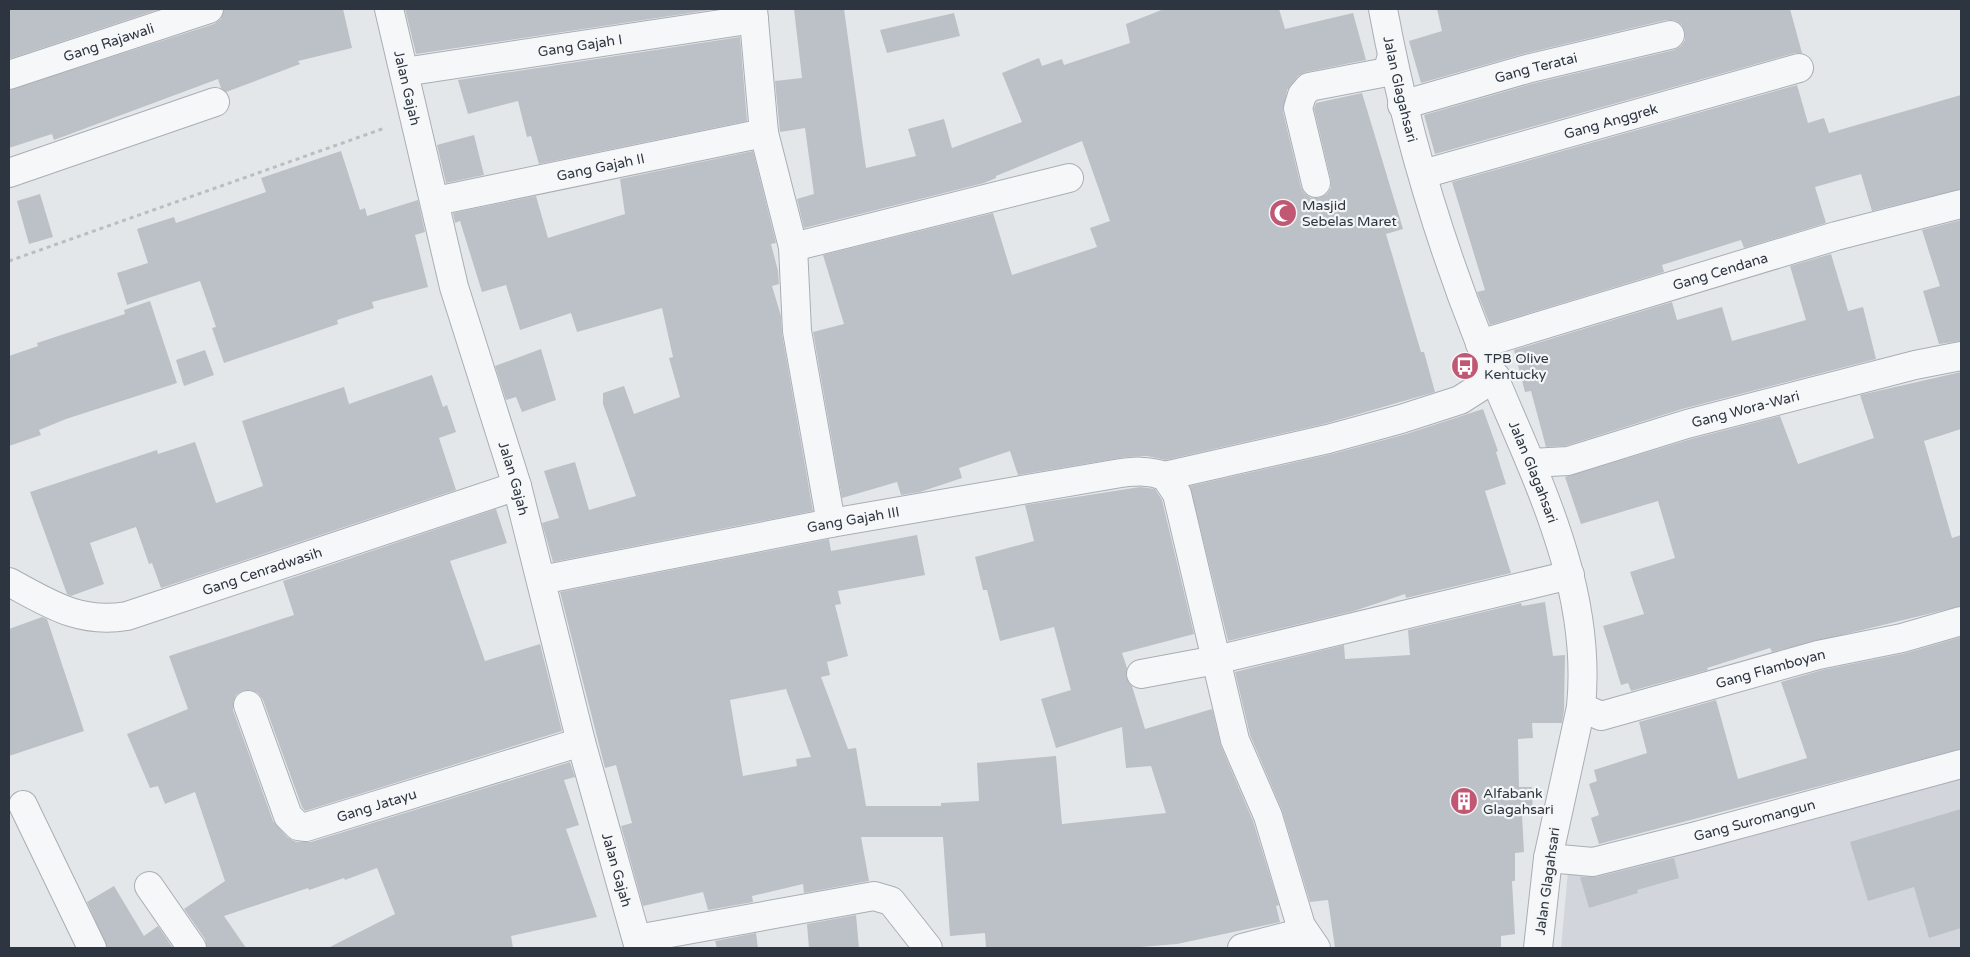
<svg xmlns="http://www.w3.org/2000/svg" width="1970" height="957" font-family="'Varela Round',sans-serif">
<rect width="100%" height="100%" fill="#e4e7ea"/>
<path fill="#d2d6dc" d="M1961,764V948H1561L1568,871Z"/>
<g fill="#bbc1c6" fill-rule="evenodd">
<path d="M9,9H160L9,59Z"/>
<path d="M224,9H343L352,48L298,61L300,64L226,92L221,88L218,79L54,140L52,134L9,148V90L214,24L221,19Z"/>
<path d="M405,9H717L416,54Z"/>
<path d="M794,9H844L866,168L916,156L908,129L944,119L952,148L1022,122L1002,73L1039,58L1042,66L1062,59L1064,65L1130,43L1126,24L1164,9H1279L1285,29L1353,13L1366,60L1306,72L1298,76L1287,90L1283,112L1301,187L1304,193L1311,198H1319L1327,194L1331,188V180L1314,109L1316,103L1362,93L1403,229L1386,234L1421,352H1424L1435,392L1324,424L1166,460L1147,456L1126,457L1018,475L1010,451L959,468L962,478L920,492L901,495L897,482L842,498L813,332L844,324L823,255L993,213L1012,275L1097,247L1090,228L1110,221L1082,141L996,176V178L984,183L804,228L797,199L814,194L805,128L780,132L775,81L802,78Z"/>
<path d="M1437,9H1790L1802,53H1795L1435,154L1424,115L1531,84L1674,50L1681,46L1685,40V32L1681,24L1674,20H1666L1523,54L1421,83L1409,41L1442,31Z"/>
<path d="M954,13L960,36L887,53L880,30Z"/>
<path d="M740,37L747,121L539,164L531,136L527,137L518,101L468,114L458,80Z"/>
<path d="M1797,85L1808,123L1824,118L1829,133L1961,95V189L1872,211L1861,174L1815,187L1826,223L1744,248L1741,240L1662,265L1664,272L1490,325L1477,292L1485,290L1452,182Z"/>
<path d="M474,135L484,175L446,183L437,145Z"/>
<path d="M341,151L360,210L365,208L367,216L418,200L425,232L415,235L428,287L372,302L374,308L337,320L338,324L224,363L212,328L216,327L200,281L127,305L117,273L148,263L137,229L174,217L176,223L266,192L261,178Z"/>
<path d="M753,151L776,243L771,244L778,271L779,284L772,286L781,316L782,334L813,511L553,562L542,523L559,518L544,471L575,462L589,510L636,496L603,404V393L624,386L634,414L680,397L669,358L673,357L662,308L577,332L571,313L520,330L506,285L482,292L460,221L455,223L453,213L536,196L548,238L625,214L620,179Z"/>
<path d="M40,194L53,237L29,244L17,201Z"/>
<path d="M1961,220V341L1939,344L1923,291L1940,286L1922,230Z"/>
<path d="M1831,254L1848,311L1863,307L1876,359L1682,409L1565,446L1546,447L1531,391L1525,392L1514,350L1672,302L1677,320L1722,307L1732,341L1806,320L1790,266Z"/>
<path d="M150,301L177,383L66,419L39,430L41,435L9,446V356L38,346L37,343L125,314L124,310Z"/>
<path d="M541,349L556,400L522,412L516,397L506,400L495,366Z"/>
<path d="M205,350L214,375L184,386L176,360Z"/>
<path d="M1961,372V429L1924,441L1952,538L1961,535V606L1772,652L1770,648L1707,668L1708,670L1631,691L1628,683L1621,685L1603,626L1644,614L1630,572L1675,558L1658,501L1581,524L1565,477L1691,439L1780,416L1798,464L1874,438L1860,395Z"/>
<path d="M432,375L443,407L447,405L456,432L439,438L456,490L161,588L152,563L149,564L136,527L90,543L104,584L71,596L67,594L30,492L157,450L158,454L195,442L216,503L263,486L242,421L344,387L349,404Z"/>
<path d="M1483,409L1498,451L1496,452L1506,484L1485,491L1511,573L1406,598L1405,594L1354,611L1228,641L1190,486L1332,454L1406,434Z"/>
<path d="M1140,487L1155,489L1162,500L1194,634L1122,653L1127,668L1126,677L1132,686L1145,729L1212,709L1221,746L1253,821L1279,905L1276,906L1280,922L1177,944L1128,948H986L985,933L950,936L943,837H861L869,881L804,893L803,884L752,896L753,902L708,910L703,892L643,906L621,826L632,823L616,765L605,768L560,592L829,539L831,551L917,535L925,575L838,591L841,604L835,605L848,656L827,662L830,675L821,677L848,749L856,748L866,806H941V803L979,801L977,763L1056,756L1062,824L1166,813L1151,766L1126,768L1122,727L1056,748L1041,699L1071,690L1054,627L1000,641L987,590H983L975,557L1034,541L1025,505ZM786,689L811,757L796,759L797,766L743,776L730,700Z"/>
<path d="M496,509L507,543L450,561L485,661L540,644L562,731L305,811L302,807L263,700L258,693L250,690L242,691L236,695L233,702V710L273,821L287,837L296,842H311L570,762L575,777L564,780L579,825L566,829L597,917L511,936L513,948H328L395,914L377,868L345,880L344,878L309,890L308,888L224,916L246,948H207L205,939L184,909L225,881L195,792L165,804L158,786L150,788L127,734L188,709L169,656L294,615L283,581Z"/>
<path d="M1545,602L1553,656L1565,655L1564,710L1562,723H1532L1533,738L1518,739L1519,787H1532L1533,815H1522L1524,852L1515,853V881H1512L1515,934L1501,936V948H1335L1328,900L1310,902L1282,810L1250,735L1235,672L1344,645L1345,659L1410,655L1408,630L1521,603L1522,606Z"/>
<path d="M42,617L47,619L84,731L9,756V629Z"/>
<path d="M1961,637V749L1599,844L1591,818L1599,815L1589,784L1597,781L1594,770L1647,753L1639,722L1716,700L1738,779L1807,758L1781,682L1822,670L1906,653Z"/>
<path d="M1961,809V928L1929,938L1914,887L1868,901L1850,842Z"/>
<path d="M1674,858L1679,878L1637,890L1638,893L1589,908L1580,877H1597Z"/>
<path d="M114,886L144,936L158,926L173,948H107L87,902Z"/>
<path d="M856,915L859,948H809L807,924Z"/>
<path d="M756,933L758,948H717L715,941Z"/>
</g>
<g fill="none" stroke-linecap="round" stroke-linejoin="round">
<g stroke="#a9aeb4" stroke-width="30">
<g id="minor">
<path id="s1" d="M389,9L454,287L517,486L581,742L639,948"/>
<path d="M753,9L764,133L793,247L797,331L831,523"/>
<path id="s2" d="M1383,9C1404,123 1437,235 1480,343C1526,460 1594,577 1581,707L1548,858L1538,948"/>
<path id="s3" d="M404,72L754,19"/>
<path id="s4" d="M9,75L209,9"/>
<path id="s5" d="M1402,105L1527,69L1670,35"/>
<path d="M9,173L215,102"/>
<path id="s6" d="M1423,174L1799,68"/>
<path d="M1316,183L1298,108L1302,95L1309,87L1387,72L1392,56"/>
<path id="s7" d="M436,201L764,133"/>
<path d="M793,247L1069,178"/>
<path id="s8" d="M1480,344L1836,236L1961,204"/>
<path id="s9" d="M1531,463L1568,461L1687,424L1915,365L1961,356"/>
<path d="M1165,476L1177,494L1235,740L1268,816L1301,926L1316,948"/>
<path d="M1165,476L1328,439L1401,419L1460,400L1496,377"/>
<path id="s10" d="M541,580L831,523L1115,474C1133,471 1148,470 1165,476"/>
<path id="s11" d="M9,582C50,604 79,624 127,616L517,486"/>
<path d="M1141,674L1216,660L1570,575"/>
<path id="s12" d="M248,705L288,816L298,826L306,827L581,742"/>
<path id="s13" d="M1581,707L1601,716L1818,655L1902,638L1961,621"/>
<path d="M23,805L92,948"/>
<path id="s14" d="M1548,858L1593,862L1696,836L1961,764"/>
<path d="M149,886L192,948"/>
<path d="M637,939L874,896L891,901L928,948"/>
<path d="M1242,948L1304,932"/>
</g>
</g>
<path stroke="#babdc2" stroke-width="3" stroke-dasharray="4 4" stroke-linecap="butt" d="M9,261L385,128"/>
<use href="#minor" stroke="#f6f7f9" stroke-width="28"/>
</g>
<defs>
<g id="mosque-disc" transform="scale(1.4375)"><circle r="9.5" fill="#c05873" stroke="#f3f5f7"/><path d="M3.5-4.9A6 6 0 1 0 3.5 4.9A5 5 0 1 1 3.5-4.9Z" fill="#fff"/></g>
<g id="bus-disc" transform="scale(1.4375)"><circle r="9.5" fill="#c05873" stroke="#f3f5f7"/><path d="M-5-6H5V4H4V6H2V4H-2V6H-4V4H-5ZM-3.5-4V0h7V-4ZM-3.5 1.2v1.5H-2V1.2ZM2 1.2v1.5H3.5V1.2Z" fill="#fff"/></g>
<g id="building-disc" transform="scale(1.4375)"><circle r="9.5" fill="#c05873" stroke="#f3f5f7"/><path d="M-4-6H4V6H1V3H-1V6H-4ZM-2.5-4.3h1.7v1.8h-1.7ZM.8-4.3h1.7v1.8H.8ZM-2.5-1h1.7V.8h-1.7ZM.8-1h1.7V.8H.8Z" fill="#fff"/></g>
</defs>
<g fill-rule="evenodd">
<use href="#mosque-disc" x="1283" y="213"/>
<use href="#bus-disc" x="1465" y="366"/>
<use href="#building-disc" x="1464" y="801"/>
</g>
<g text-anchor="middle" stroke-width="4.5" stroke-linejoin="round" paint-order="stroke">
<g font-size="14" fill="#2d3640" stroke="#f3f5f7">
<text dy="5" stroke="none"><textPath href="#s4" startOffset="105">Gang Rajawali</textPath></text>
<text dy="5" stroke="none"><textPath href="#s3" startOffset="178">Gang Gajah I</textPath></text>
<text dy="5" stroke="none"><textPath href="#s5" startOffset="139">Gang Teratai</textPath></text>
<text dy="5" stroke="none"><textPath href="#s1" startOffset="81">Jalan Gajah</textPath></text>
<text dy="5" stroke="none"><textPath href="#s2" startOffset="82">Jalan Glagahsari</textPath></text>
<text dy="5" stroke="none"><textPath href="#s6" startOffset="195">Gang Anggrek</textPath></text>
<text dy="5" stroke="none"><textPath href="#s7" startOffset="168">Gang Gajah II</textPath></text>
<text dy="5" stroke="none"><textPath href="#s8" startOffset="251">Gang Cendana</textPath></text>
<text dy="5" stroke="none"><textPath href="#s9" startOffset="222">Gang Wora-Wari</textPath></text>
<text dy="5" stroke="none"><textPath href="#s2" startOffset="488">Jalan Glagahsari</textPath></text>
<text dy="5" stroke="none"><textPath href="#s1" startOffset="486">Jalan Gajah</textPath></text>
<text dy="5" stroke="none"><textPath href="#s10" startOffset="318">Gang Gajah III</textPath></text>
<text dy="5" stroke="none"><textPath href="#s11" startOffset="268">Gang Cenradwasih</textPath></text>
<text dy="5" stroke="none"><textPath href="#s13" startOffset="198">Gang Flamboyan</textPath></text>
<text dy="5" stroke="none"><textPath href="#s12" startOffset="214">Gang Jatayu</textPath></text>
<text dy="5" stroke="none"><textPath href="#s14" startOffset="212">Gang Suromangun</textPath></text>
<text dy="5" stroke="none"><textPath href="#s1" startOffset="891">Jalan Gajah</textPath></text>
<text transform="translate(1547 881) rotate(-82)" y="5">Jalan Glagahsari</text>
</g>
<g font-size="14" fill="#2d3640" stroke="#f3f5f7" text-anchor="start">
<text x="1302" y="210">Masjid<tspan x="1302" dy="16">Sebelas Maret</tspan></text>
<text x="1484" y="363">TPB Olive<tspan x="1484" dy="16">Kentucky</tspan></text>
<text x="1483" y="798">Alfabank<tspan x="1483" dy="16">Glagahsari</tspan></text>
</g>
</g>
<rect width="1970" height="957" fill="none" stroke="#2d3640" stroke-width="20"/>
</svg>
